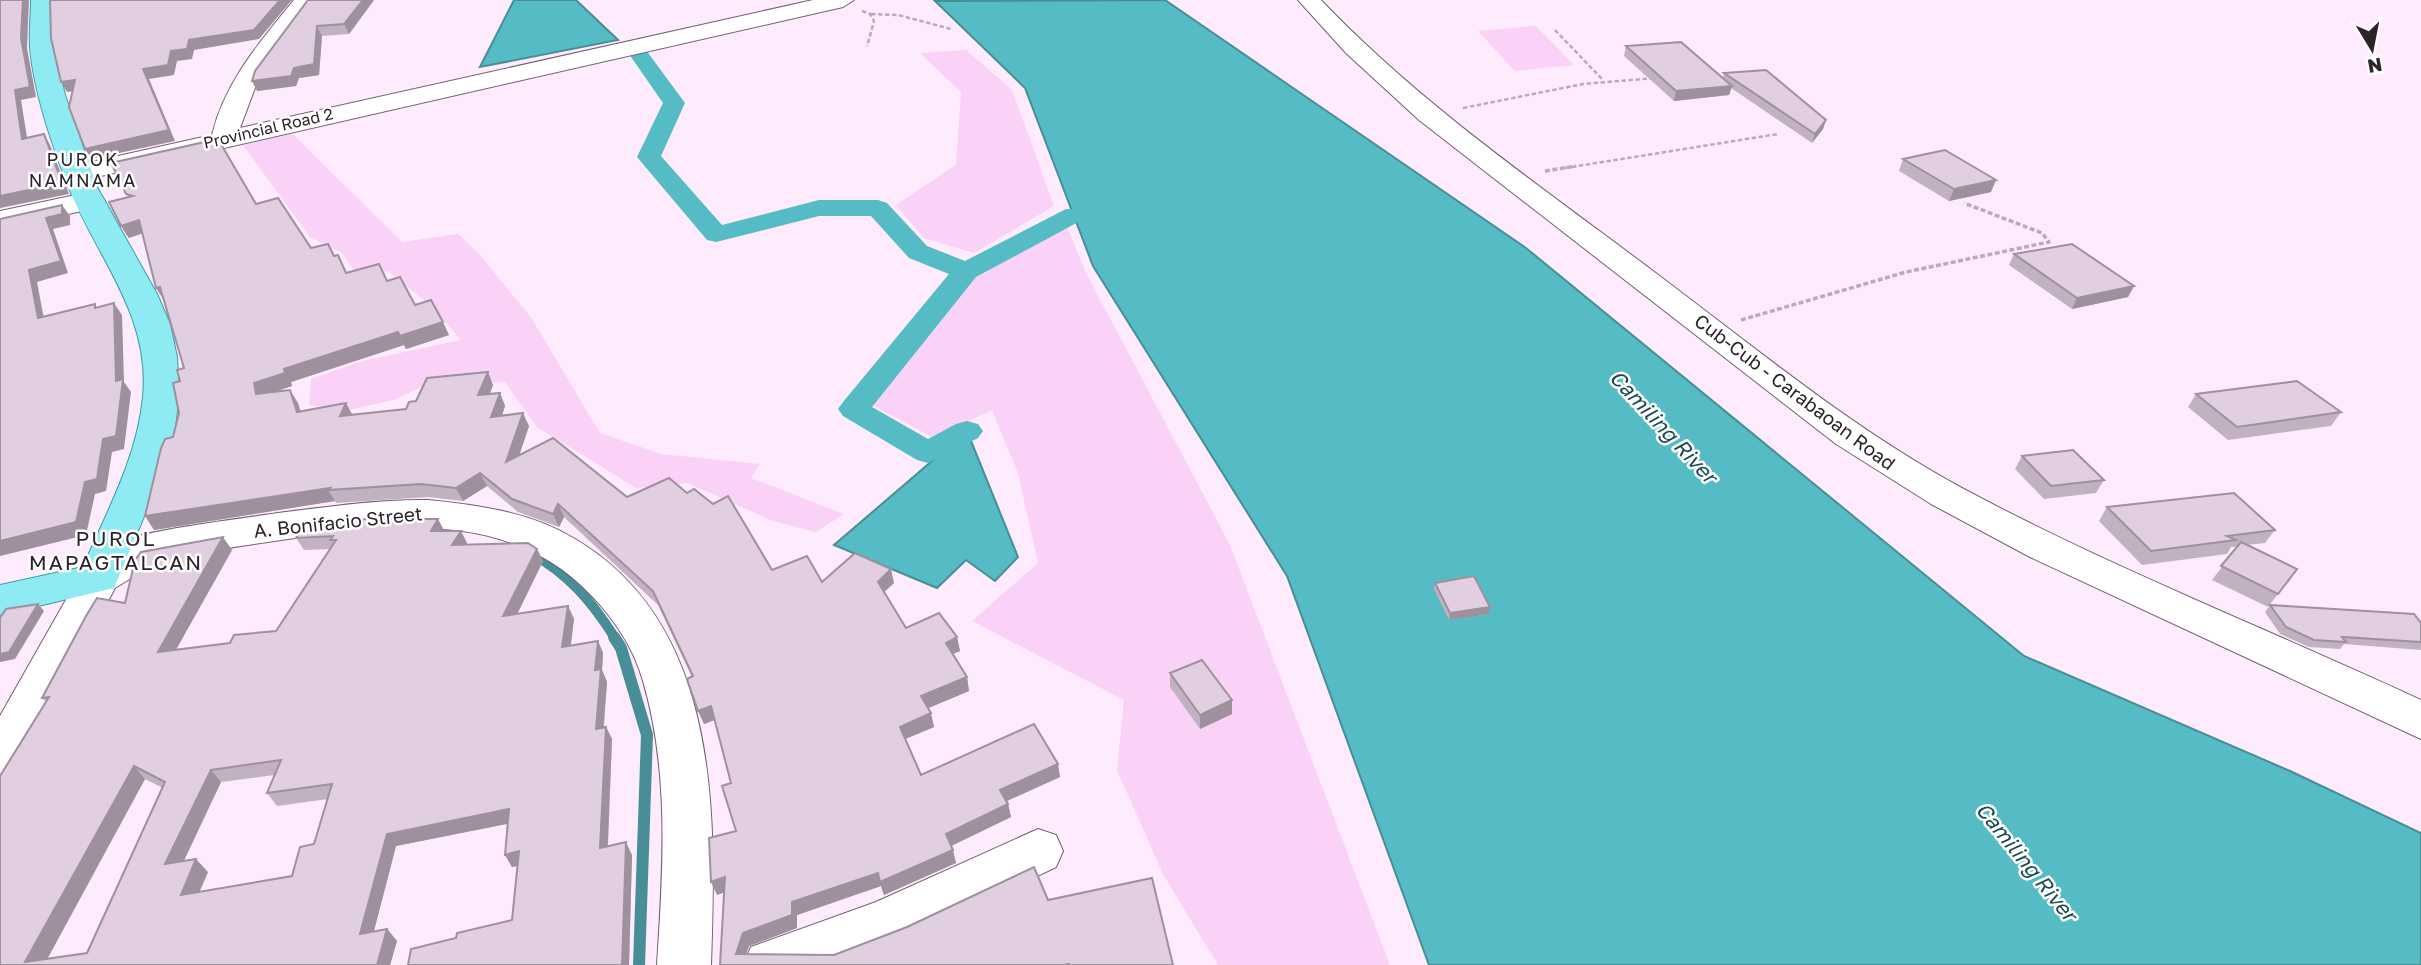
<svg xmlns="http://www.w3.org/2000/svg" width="2421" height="965" font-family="'Golos Text',sans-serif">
<rect width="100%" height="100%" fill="#feebfd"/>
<g fill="#fad1f7">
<path d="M1536,26L1574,65L1515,71L1478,31Z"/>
<path d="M966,50L1012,90L1054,206L974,253L924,238L896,205L956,165L961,92L920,53Z"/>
<path d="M293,134L402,242L458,234L478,253L530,316L600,433L661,454L760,464L751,478L844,514L816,532L773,521L687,483L636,488L537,427L505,382H433L393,400L349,410L309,405L311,379L362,361L461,340L431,306L388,271L358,277L342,253L310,237L243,145Z"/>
<path d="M1066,225L1086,273L1230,545L1390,965H1218L1163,874L1117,770L1124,700L972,621L1038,563L1018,473L992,410L934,438L872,405L974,279Z"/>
</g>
<g fill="#55bbc5" stroke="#488e97" stroke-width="2">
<path d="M514,0H576L618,40L480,67Z"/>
<path d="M1165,0L1526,248L2024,656L2290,771L2421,833V965H1429L1287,576L1093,266L1025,88L935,1Z"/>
<path d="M967,431L1018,557L995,581L966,560L937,588L834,545Z"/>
</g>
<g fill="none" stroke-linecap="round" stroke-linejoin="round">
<path stroke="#488e97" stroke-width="10" d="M531,553C569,574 592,602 615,638"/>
<path stroke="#488e97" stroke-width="12" d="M614,637L621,648L647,735L639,965"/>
<path fill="#55bbc5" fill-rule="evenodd" d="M639,48L646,50L685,103L661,156L722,225L819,200H878L887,203L927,246L965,261L1066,209H1084L1088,214L1084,219L976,277L872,407L928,439L956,424L967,421L978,424L983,431L978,438L928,463L917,460L843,416L838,409L843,402L949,274L909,258L871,216H819L716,242L707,240L637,157L663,103L629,54Z"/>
<g stroke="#726171" stroke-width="2">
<g id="minor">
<path d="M294,0H317L258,80L240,128L813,0H854L843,7L79,181L69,179L65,173L69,167L212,135C225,81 260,42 294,0Z"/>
<path d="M1298,0H1321C1420,104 1539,185 1653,271C1753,346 1850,427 1960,487C2109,567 2268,629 2421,700V739L2030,557L1931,504L1836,444L1419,120L1346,53Z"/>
<path d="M90,192L100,195L105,201L100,207L0,229V211Z"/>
<path d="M428,500C478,505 531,512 575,539C722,626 716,816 711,965H657C663,871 670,773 643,681C634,649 615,620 592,596C513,511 399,524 295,538C246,545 197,552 149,562L144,570L115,588L17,773L0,778V716L84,568L91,563L87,557L94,547C154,529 216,522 278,513C328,507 378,499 428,500Z"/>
<path d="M1038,829L1056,835L1063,851L1056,867L910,938L838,965H743L751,947L876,902Z"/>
</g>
</g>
<g stroke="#3a9da8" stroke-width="2">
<path id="major" d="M31,0H53L54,48L65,95L97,187L157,294L170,324L177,357L179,396L172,450L114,588L0,615V585L83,567C107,511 137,458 143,397C151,315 97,258 68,186C52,144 34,93 30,48C29,32 31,16 31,0Z"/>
</g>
<g stroke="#baabba" stroke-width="2.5" stroke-dasharray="4.5 2.5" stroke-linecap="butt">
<path d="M862,11L870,14L874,21L867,46"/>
<path d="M871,14L898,15L951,29"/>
<path d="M1555,30L1603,80"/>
<path d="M1463,108L1583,84L1655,78"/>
<path d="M1565,168L1778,134"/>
</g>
<g stroke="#baabba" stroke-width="3.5" stroke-dasharray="5 2.5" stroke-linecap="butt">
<path d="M1545,171L1576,166"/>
<path d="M1741,320L1906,272L2049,242L2042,233L1964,203"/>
</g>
<use href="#minor" fill="#fff" fill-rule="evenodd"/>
<use href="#major" fill="#8eebf4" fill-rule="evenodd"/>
</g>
<g fill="#c2b1c1" fill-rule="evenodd">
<path d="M308,0H374L349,34L322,36L319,75L299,78L296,86L257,91Z"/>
<path d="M1626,46L1723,78L1724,73L1826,120L1823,129L1812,143L1731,88L1729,95L1674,101L1624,56Z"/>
<path d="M1903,159L1991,192L1949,201L1899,171Z"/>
<path d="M111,163L256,204L311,248L334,256L347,273L387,281L449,335L406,349L404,345L291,382L292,386L274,392L298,403L300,411L346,403L352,415L406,409L416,401L493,385L490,394L500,393L505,406L502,416L529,426L519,456L627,497L772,570L822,582L894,583L884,592L906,628L957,637L960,651L953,654L967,677L969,691L928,708L934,727L905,739L921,775L1060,777L1007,801L1008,804L1011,817L951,846L956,863L884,895L881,886L797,915V928L749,946L746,954L834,955L1048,900L1173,965H720L724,892L717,895L736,831L731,783L715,720L704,724L692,677L658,605L564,517L559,527L518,512L487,486L463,501L428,497L336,503L335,501L154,530L173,437L179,413L180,381L184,368L164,300L156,288L143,233L129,238L121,226L128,197Z"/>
<path d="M2014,254L2134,286L2128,297L2072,309L2009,265Z"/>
<path d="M2196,394L2341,412L2331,426L2228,440L2188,407Z"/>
<path d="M2022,456L2104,480L2096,493L2044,499L2015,469Z"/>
<path d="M2107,507L2275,530L2265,543L2247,545L2297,569L2268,607L2212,580L2237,547H2231L2227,554L2142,565L2099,521Z"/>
<path d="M444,531L467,543L466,545L537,549L543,561L517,614L568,606L574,619L570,646L598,641L603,653L602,670L607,682L604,727H606L612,739L608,847L632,855L629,965L456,938L512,920L517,866L512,867L505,855L507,824L396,846L374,931L387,929L397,941L390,965H0L46,702L42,698L125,603L232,550L176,649L230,643L276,631L330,549L304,550L296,538ZM274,775L267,793L277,806L328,799L314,844L292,876L199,892L208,872L184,861L221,782ZM145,779L163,788L87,953L47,959Z"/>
<path d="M1435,583L1489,614L1449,620L1434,589Z"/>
<path d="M2270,605L2421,623V650L2344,644L2340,649L2309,647L2280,634L2265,612Z"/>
<path d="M1170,673L1232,700V714L1200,729L1170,687Z"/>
</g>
<g fill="#9e909d">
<path d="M23,0H29L27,48L36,97L21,100L29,150L22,139L15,90L21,38Z"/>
<path d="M280,0H292L259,39L194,50L192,59L177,61L174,75L149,79L175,141L91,159L85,149L143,69L189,40Z"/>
<path d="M363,0H374L349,34L344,24Z"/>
<path d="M317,26L322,36L319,75L299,78L296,86L257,91L252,81L294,68Z"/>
<path d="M75,80L82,90L67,92L61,82Z"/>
<path d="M1732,86L1729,95L1674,101L1676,91Z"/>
<path d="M1826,120L1823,129L1812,143L1815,134Z"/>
<path d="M44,134L50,145L69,194L0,208V196Z"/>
<path d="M1996,180L1991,192L1949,201L1954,189Z"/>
<path d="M62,205L70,216V225L53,229L68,273L37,282L46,330L38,318L29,270L46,218Z"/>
<path d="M139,220L146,232L129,238L121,226Z"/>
<path d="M2134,286L2128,297L2072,309L2077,298Z"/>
<path d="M160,287L164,300L156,288Z"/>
<path d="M114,303L122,315L124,382L131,392L124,449L112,452L106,491L95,494L86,535L0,556V541L85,482L103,439L116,381Z"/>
<path d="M443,322L449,335L406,349L400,336Z"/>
<path d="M398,332L404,345L291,382L292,386L262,396L256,394L254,383L284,369Z"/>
<path d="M488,372L493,385L484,408L478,395Z"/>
<path d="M290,390L298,403L304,425L297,412Z"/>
<path d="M500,393L505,406L497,430L491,417Z"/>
<path d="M346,403L353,416H340Z"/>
<path d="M523,413L529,426L512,476L506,462Z"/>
<path d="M480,473L487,486L463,501L456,488Z"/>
<path d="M330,488L328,490L335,501L154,530L145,516Z"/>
<path d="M558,504L564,517L559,527L553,514Z"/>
<path d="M438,519L445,532L431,531Z"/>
<path d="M461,531L467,543L459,558L452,545Z"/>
<path d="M223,537L232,550L168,664L158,652Z"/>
<path d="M537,549L543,561L510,629L503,616Z"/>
<path d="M891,569L894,583L881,595L878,582Z"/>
<path d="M38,604L44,611L15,659L0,662V654Z"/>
<path d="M568,606L574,619L569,660L562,647Z"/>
<path d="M1490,607L1489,614L1449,620L1450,613Z"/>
<path d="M957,637L960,651L948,656L946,643Z"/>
<path d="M598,641L603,653L602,670L607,682L602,742L596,729L595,670Z"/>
<path d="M967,677L969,691L924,710L921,696Z"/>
<path d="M1232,700V714L1200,729V715Z"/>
<path d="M711,706L717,719L704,724L698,711Z"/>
<path d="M931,713L934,727L903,740L900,727Z"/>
<path d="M606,727L612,739L607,861L600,848Z"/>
<path d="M1058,764L1060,777L1002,803L1000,790Z"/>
<path d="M134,766L145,779L44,965L25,962Z"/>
<path d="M211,770L221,782L176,877L165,864Z"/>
<path d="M1008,804L1011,817L949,847L946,834Z"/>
<path d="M509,809L516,822L396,846L370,946L360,934L387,834Z"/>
<path d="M626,842L632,855L629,965H622Z"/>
<path d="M953,850L956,863L884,895L881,886L797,915V928L749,946L742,965L736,954L743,933L792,902L878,873Z"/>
<path d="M519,851L526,864L512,867L505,855Z"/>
<path d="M196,859L208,872L193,907L181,895Z"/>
<path d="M725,877L731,890L717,895L711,882Z"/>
<path d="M387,929L397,941L390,965H377Z"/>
</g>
<g fill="#e1cee0" stroke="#9e909d" stroke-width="2" fill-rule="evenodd">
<path d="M0,0H23L21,38L30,87L15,90L22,139L44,134L62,183L0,196Z"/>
<path d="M50,0H280L254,30L189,40L187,49L171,51L168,65L143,69L169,130L85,149L69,107L75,80L61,82L51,38Z"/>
<path d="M308,0H363L344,24L317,26L314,64L294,68L291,76L252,81L255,71Z"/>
<path d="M1681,42L1732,86L1676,91L1626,46Z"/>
<path d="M1766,70L1826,120L1815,134L1724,73Z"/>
<path d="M218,139L256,204L278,198L311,248L328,244L334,256L338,255L346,273L379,264L387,281L400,277L415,305L431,300L443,322L400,336L398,332L284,369L285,373L254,383L256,394L290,390L297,412L346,403L340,416L406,409L409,402L416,401L427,378L488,372L478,395L500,393L491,417L523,413L506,462L553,438L627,497L669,478L687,493L694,489L713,504L728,496L772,570L807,556L822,582L855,553L891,569L878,582L906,628L939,613L957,637L946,643L967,677L921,696L931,713L900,727L921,775L1034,724L1058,764L1000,790L1008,804L946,834L953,850L880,882L878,873L792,902V915L743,933L736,954L834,955L907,927L1034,867L1048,900L1152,878L1173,965H1069V964L1062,965H720L725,877L711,882L709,838L736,831L722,786L731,783L711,706L698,711L687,679L693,676L653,591L558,504L553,514L512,499L480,473L456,488L421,484L328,490L330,488L145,516L161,448L165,439L173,437L179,413L173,383L180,381L177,370L184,368L160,287L156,288L139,220L121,226L109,202L133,196L126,194L111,163Z"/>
<path d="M1945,150L1996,180L1954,189L1903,159Z"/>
<path d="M62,205V214L46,218L61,261L29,270L38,318L95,304V308L114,303L116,381L123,379L116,436L103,439L97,479L85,482L76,522L0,541V219Z"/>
<path d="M2072,244L2134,286L2077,298L2014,254Z"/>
<path d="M2297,381L2341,412L2237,427L2196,394Z"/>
<path d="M2073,450L2104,480L2051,486L2022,456Z"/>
<path d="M2234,493L2275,530L2227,536L2236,540L2151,551L2107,507Z"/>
<path d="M367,519H438L431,531H461L452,545L528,543L537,549L503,616L568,606L562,647L598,641L595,670L601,669L596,729L606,727L600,848L626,842L622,965H408L411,949L456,938L457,933L512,920L519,851L505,855L509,809L387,834L360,934L387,929L377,965H0V776L49,697L42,698L86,616L97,598L125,603L135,560L141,552L223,537L158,652L230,643L234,635L276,631L336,540H330L333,536L296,538L304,526ZM281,760L267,793L332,784L314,844L300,847L292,876L181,895L196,859L165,864L211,770ZM134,766L165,782L87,953L25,962Z"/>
<path d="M2241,542L2297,569L2278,594L2221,566Z"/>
<path d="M1474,576L1490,607L1450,613L1435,583Z"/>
<path d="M38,604L9,652L0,654V618L6,609Z"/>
<path d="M2270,605L2414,614L2421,623V642L2342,637L2346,642L2314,640L2286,627Z"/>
<path d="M1202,660L1232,700L1200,715L1170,673Z"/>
</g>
<g text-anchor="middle" stroke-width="5" stroke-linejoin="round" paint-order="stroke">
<g font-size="16" fill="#2b242b" stroke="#fff">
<text transform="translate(268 128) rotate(-13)" y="6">Provincial Road 2</text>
</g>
<g font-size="18" letter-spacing="2" fill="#2b242b" stroke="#fff">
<text x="83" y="166">PUROK<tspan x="83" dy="21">NAMNAMA</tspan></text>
</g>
<g font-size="19" fill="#2b242b" stroke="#fff">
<text transform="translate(1795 392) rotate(37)" y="7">Cub-Cub - Carabaoan Road</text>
<text transform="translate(338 522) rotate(-6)" y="7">A. Bonifacio Street</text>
</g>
<g font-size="21" font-style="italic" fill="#1c4a4e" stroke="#fff">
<text transform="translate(1663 427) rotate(47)" y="7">Camiling River</text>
<text transform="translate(2026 862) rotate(51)" y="7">Camiling River</text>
</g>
<g font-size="21" letter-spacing="2" fill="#2b242b" stroke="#fff">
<text x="116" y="546">PUROL<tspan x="116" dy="24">MAPAGTALCAN</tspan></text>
</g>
</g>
<g transform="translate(2372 49) rotate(170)" stroke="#ffffff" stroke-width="5" paint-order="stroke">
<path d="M0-5L12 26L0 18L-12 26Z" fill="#2b242b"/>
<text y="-10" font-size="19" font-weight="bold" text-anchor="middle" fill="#2b242b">N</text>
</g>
</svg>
